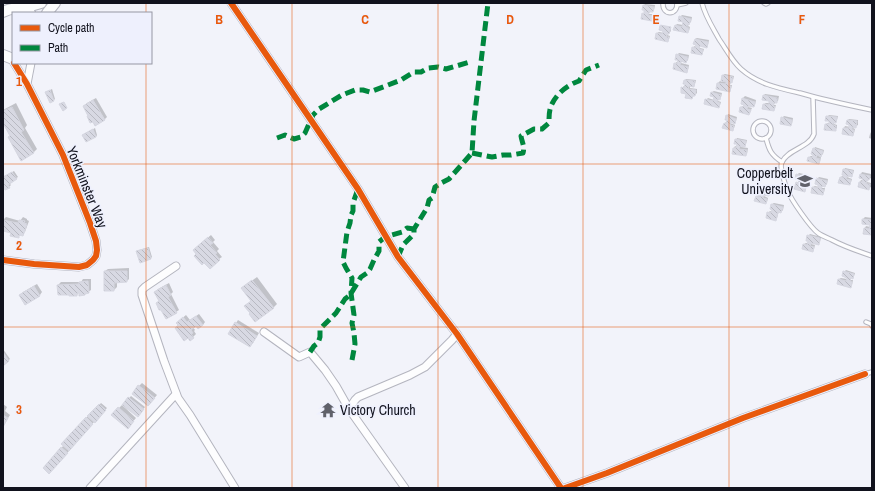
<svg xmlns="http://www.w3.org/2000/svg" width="875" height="491" font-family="'Archivo Narrow',sans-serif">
<defs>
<pattern id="building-back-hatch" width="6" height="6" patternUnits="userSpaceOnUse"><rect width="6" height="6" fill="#d8d9e3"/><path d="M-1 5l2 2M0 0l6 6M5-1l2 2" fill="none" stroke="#b8b9c2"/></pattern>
</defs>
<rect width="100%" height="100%" fill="#f2f3fa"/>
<g fill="#0003">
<path d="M645,4L655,5L654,10L653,11H650L649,14H654L653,18L651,20L643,14L646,9L644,5Z"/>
<path d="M682,15L692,17L691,22L688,24V26L690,27L689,31L687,32L675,26L677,24L683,25L684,22L680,17Z"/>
<path d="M661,26L671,29V31L669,33H668L667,35L670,36L669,39L668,41L657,33L659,32L664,33Z"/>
<path d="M697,38L709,40L708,45L707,47L700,45V48L704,49L703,52L702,54L693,48L694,46L696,47L695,39Z"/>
<path d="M679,53L689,55L688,60L686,62L682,61L681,63L689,65L688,70L687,72L675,63L677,62H678L677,55Z"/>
<path d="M725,74L734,76L733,80L731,82L730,85H732L731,89L730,91L718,83L720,81L722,82L723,75Z"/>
<path d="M686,79L696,80L695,84L694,86H690V88L697,89V93L695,95H694L692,98L682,88L684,86H685V80Z"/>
<path d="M52,89L55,99L54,100L46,92Z"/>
<path d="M714,91L722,93L721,97L719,99L718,101L721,102L720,105L718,107L706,100L708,98L714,100L715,97L712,92Z"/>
<path d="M765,94L779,96L778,101L776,102H775L774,105H776L775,108L774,110L764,108V104L766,103H770V101L763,96Z"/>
<path d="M745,96L756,100L755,105L753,106L749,105L748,107L752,108L749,114L741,107L743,106H744L745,104L742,103L743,98Z"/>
<path d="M96,98L107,117L104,120L89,115L84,106L87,103Z"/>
<path d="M16,103L27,125L25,128L37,149L33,153L11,136L3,120V110Z"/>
<path d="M728,114L737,117L736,121L734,122H731L730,123L735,125L734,128L732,130L724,124L726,122H728L727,116Z"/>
<path d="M829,115L838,116L837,120L836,122H834V124L837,125V128L835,130L826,124L828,123H830V120L827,117Z"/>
<path d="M784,116L793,118L792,124L790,125L782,118Z"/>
<path d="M849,119L858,120V125L856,126H854L853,128L855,129L854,133L853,135L843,133L844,128L845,126L850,127V124L848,120Z"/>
<path d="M95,128L97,135L96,137L83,135Z"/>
<path d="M871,132H872V139L869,138L870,134Z"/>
<path d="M737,138L747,140L746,144L745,146L741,145V147L748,148L747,154L745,155L734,148L735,146L737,147L738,143L736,140Z"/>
<path d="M815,147L824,150L823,154L819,157H821L820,162L818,163L808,160L809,157L811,156H814V149Z"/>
<path d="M845,168L854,170L853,174L851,176L848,175L847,177L852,179L851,182L850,184L840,178L842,176H844V170Z"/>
<path d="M14,171L18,177L9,183L11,185L9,187L3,185V177Z"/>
<path d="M862,172L871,174V178L869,179H868L867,182L871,183V187L869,188L860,182L861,180L864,181V178L860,177L861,174Z"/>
<path d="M799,173L808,175L807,180L805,181H803L802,183L807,184L806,189L805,191L797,183L800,180L797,175Z"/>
<path d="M819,177L828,179L827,184L825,186L823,185L822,188H825L824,192L823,194L813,187L815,186L819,187L817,179Z"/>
<path d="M762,186L772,189L770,194L768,195L764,194V196L768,198L767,202L765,203L757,197L758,195L761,196L762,193L761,188Z"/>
<path d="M774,203L784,205L783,210L781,212L779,211L777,218L775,220L768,213L770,211L772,212L773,209H771L772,204Z"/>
<path d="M6,217L20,221L23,217L27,219V220L29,221L25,232L18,237L12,232L3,230V220Z"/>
<path d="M865,217L872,218V234L864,233L865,228L866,226L870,227L871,224L863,223V219Z"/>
<path d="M810,234L821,237L820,242L818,243L812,242L811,244L815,245L814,249L813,251L803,249L804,244L806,243H809L808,236Z"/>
<path d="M211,235L215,240L213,242L219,249L217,251L222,257L219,259L198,253L197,247Z"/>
<path d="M149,247L152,257L150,259L137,251L139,250Z"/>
<path d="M129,268V279L127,281L117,282V287L114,290L105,271L108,269Z"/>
<path d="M846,270L855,273L854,276L853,278H851V280H853L852,285L850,287L839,279L841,278L847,279L848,277L844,272Z"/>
<path d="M257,277L277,304L273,308L252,301L246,285Z"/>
<path d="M83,279H91V290L85,294L80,291L77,295L70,294L58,285L61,282H81Z"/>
<path d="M169,283L173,292L171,294L179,310L176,312L160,301L155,292L158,289Z"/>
<path d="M37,284L42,292L40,295L25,304L20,295L23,292Z"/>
<path d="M199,314L205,322L203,325H196L193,327L195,330L194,331L196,334L190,340L179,325L180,320L186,315L190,320Z"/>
<path d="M238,320L259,333L253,343L250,346L236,323Z"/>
<path d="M3,349L10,359L3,365Z"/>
<path d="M142,383L157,395L151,402L139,386Z"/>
<path d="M131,396L145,407L140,414L123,405Z"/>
<path d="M101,403L107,408L69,449L70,450L49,472L44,467L64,445L86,418L89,415H90Z"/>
<path d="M3,404L7,407L5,411L10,415L3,426Z"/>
<path d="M122,405L136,418L130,425L119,408Z"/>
</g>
<g fill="url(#building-back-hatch)" stroke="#d6d7e1">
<path d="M643,5L654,7L653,12H649L648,15L652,16V21L641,19L642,13L644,14V10H642Z"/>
<path d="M679,16L691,19L689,25H687V28H689L688,33L673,30L675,25L682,27L683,22L678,21Z"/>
<path d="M660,25L671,27L669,34H667L666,37H669L668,42L655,39L656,33L662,34L663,31L659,30Z"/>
<path d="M695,39L708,42L707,48L700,46L699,49L703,50L702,55L691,53L692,47L695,48L696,45L693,44Z"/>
<path d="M676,54L688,57L686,63L681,61L680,65L688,67L687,73L673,69L674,63L677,64L678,60H675Z"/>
<path d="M722,75L733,77L732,83L730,82L729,86H731L730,92L716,89L717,83L726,84V82L721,81Z"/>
<path d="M684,80L695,81L694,87L689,86L688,89L696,90L695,96H693L692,99L685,98L686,94L681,93V87L684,88L685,84H683Z"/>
<path d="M50,90L54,101L50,103L45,92Z"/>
<path d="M711,92L721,95L720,100L718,99L717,102L720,103L719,108L704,104L705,99L713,101L714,97L710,96Z"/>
<path d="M763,95L777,98V103H774L773,106L775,107L774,111L762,109L763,104L769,105V101L762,100Z"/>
<path d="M742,98L755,102L754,107L748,106L747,109L751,110L749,115L739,112L740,107H743L744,105L741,104Z"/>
<path d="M93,100L105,120L95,126L93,122L90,123L87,116H88L83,106Z"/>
<path d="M64,102L67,108L63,111L59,104Z"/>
<path d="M12,107L24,130L21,132L34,153L21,161L8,137L10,136L3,123V111Z"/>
<path d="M726,115L736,119L735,124L730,122V125L734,126L733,131L722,128L724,123L726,124L727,120H725Z"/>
<path d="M826,116L837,117L836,123H833V125L836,126V131L824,130L825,124H829V121H825Z"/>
<path d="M781,117L792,120L791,126L780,124Z"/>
<path d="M847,120L857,121L856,128L852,127V130H854L853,136L842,134L843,128H849V125L846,124Z"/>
<path d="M93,129L96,137L86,142L82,135Z"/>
<path d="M735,139L746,141L745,147L740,146L739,149L747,150L746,156L732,154L733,148H736L737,144H734Z"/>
<path d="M813,148L823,151L821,157L817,155L816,158L820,159L819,164L807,161L808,157L812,158L813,155L811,154Z"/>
<path d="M843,169L853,171L852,177L847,176L846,179L851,180L850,185L838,183L840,177L843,178V175H842Z"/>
<path d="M12,172L17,179L8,185L10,188L5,190L3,187V177Z"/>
<path d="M796,174L807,177L806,183L802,182L801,185L806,186L805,192L794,189L796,182L798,183L799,180L795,179Z"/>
<path d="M860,174L870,176L869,180H867L866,184H870L869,190L858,187L859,182H862L863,179L859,178Z"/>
<path d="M816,178L827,181L825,187L822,186L821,189L824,190L823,195L811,193L812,187L818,188V185L815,184Z"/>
<path d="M760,187L771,190L769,196L764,195L763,198L767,199L766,204L754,201L756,196L760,197L761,193H758Z"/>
<path d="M771,204L783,207L781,213L778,212L776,221L766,218L767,212L771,213L772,210L770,209Z"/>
<path d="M862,219L872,220V235L863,234L864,228L869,229L870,225L862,224Z"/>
<path d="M3,220L18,223L19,220L25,221L24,223L27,224L23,236L19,235V238L10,236L11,233L3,231Z"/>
<path d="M807,235L820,238L819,245L811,243L810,246L814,247L813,252L802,249L803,244L807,245L808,241H806Z"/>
<path d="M208,237L213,243L210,245L217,253L215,254L220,260L210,269L204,263L202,265L194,256L196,254L193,250Z"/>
<path d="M148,248L151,259L140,263L136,251Z"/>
<path d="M104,271H127V282L114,283V291H104Z"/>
<path d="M843,271L854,274L853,279L851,278L850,281L852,282L851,288L837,284L838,279L846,281L847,278L842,276Z"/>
<path d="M252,280L274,308L255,322L249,314L250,313L244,306L251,301L241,288Z"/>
<path d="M88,281L89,293L85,294V295L79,296V293H77V296H69V295H58L57,285L79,284V282Z"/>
<path d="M166,285L171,295L168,297L177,313L166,319L161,310H159L156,303L159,301L154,292Z"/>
<path d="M34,286L40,296L25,305L19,295Z"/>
<path d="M196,316L203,325L198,329L196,326L191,330L193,333L191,334L194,338L190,341L188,338L184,341L175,328L178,325L176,323L183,317L187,322Z"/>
<path d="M235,322L257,336L250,347L228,334Z"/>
<path d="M3,352L9,361L3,366Z"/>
<path d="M138,385L155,398L148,406L132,394Z"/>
<path d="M128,397L144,409L138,417L122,405Z"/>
<path d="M99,404L106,410L95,423L87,416Z"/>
<path d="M118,407L134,421L128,429L111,415Z"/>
<path d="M3,415L8,418L3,427Z"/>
<path d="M86,417L93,424L69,451L61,444Z"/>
<path d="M61,447L68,453L49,474L43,468Z"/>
</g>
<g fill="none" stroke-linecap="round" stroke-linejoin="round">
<g stroke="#b4b5bf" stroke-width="5.5">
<g id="lane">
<path d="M663,3C662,16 678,16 677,3"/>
<path d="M702,3C705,16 713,28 719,39C726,49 732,61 741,69C758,84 778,88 800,93C824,100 848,105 872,110"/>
<path d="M764,3L766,4L768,3"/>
<path d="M677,5L686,3"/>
<path d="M813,97L814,134C809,148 788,149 782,162C779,167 785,185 788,191C791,200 811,228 818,233C822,236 828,238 832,240C845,247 858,251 872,256"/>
<circle cx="762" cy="130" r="9"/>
<path d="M766,138C769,150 771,155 782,162"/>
<path d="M866,322L871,324L872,326"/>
<path d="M865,374L872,372"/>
</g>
</g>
<g stroke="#b4b5bf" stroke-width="9">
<g id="street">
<path d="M231,3L358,189L398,257L457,334L561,488"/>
<path d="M27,84L31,63"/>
<path d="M3,260L34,264L79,267L87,265L93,260L96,256L97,250L96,241L90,223L63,155L27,84L14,63"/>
<path d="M176,266L145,287L142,290V295L164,361L178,398L190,415L235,488"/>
<path d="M264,332L299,357L310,352L325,370L336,386L349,409L405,488"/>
<path d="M349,409L355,400L358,397L410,375L425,367L452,340L457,334"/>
<path d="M90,488L176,394"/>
<path d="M565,488L607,473L743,418L865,374"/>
</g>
</g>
<g stroke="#b4b5bf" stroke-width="12">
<g id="secondary">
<path d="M20,9L41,3"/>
<path d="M3,12C12,7 21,8 30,13"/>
<path d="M47,13L55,3"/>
<path d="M3,55L13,59"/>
</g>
</g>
<use href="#lane" stroke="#fdfdfe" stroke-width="3.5"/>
<use href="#street" stroke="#fdfdfe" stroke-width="7"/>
<use href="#secondary" stroke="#fdfdfe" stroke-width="10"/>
<g stroke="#00873e" stroke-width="5" stroke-dasharray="10 5" stroke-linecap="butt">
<path d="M277,138L285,135L294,139L301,137L305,133L313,115L319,109L342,95L355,90H363L370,92L401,80L414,72H421L428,68L438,67L446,69L470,62"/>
<path d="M472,153L492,157L503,155H511L523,153C525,146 522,143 521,136L534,129H542L549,123C549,117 549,111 551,106C556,94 567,85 579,81L586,70L599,65"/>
<path d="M398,257L403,245L414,234V229L427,208L429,200L432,198L435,187L441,183L449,179L472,153L474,121L488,3"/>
<path d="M310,352L314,346L318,343L320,337V329L336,313L345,299L350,295L361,277L367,273L370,269L374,260L379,251V242L385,237L402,232L407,228L414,229"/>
<path d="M352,360L355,344L354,333L352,323L354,315L351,293L352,278L346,268L343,262L347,232L350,223L351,215L353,211V203L358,189"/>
</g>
<g stroke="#eef0fd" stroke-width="8">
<g id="cycleway">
<path d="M231,3L358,189L398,257L457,334L561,488"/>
<path d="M3,260L34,264L79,267L87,265L93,260L96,256L97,250L96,241L90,223L63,155L27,84L14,63"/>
<path d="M565,488L607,473L743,418L865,374"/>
</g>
</g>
<use href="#cycleway" stroke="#e8590c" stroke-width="6"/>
</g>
<path fill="none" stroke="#e8590c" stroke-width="1" stroke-opacity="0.55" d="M146,3V13M292,3V488M438,3V488M583,3V488M729,3V488M146,63V488M3,164H872M3,327H872"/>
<defs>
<g id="university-bare" transform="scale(1.2)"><path d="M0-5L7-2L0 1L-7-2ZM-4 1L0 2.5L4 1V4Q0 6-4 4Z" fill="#60616a" stroke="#eef0fd" stroke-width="2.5" paint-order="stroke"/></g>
<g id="temple-bare" transform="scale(1.2)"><path d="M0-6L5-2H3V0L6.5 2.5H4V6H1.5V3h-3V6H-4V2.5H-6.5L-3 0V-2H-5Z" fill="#60616a" stroke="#eef0fd" stroke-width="2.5" paint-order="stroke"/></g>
</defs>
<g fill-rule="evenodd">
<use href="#university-bare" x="805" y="181"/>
<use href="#temple-bare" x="328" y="410"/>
</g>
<g text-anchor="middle" stroke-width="3" stroke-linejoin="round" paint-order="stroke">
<g font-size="14" fill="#11121d" stroke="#eef0fd" text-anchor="end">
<text x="793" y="178">Copperbelt<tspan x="793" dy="16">University</tspan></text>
<text x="340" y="415" text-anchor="start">Victory Church</text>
</g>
<g font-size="14" fill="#11121d" stroke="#eef0fd">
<text transform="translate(87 187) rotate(68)" y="5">Yorkminster Way</text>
</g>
</g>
<g font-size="13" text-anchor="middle" font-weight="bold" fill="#e8590c" stroke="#eef0fd" stroke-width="3" stroke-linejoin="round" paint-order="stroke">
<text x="219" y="24">B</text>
<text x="365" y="24">C</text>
<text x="510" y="24">D</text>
<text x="656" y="24">E</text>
<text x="802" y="24">F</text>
<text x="19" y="86">1</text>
<text x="19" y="250">2</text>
<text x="19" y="414">3</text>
</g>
<rect width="875" height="491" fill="none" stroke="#11121d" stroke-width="8"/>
<rect x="12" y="12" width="140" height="52" fill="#eef0fd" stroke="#9697a3"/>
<rect x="20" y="25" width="20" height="6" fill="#e8590c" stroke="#9697a3"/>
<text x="48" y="32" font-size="12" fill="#11121d">Cycle path</text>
<rect x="20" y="45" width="20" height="6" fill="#00873e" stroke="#9697a3"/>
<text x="48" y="52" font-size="12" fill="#11121d">Path</text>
</svg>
